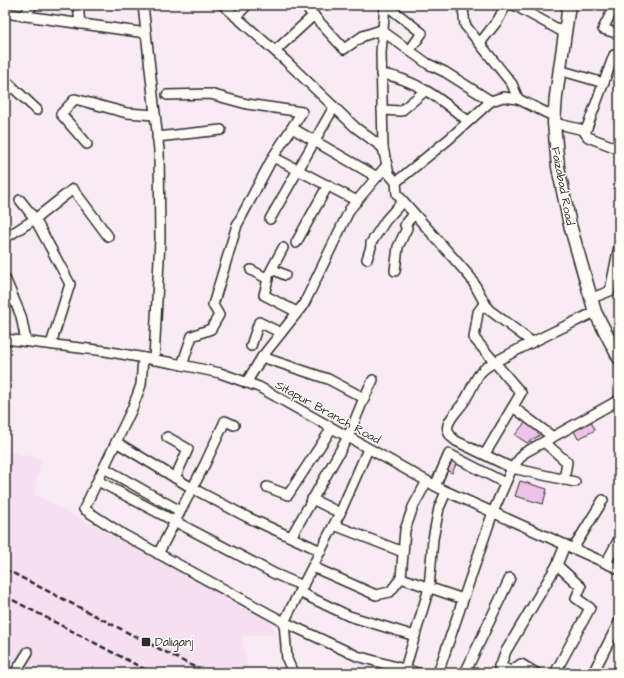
<svg xmlns="http://www.w3.org/2000/svg" width="624" height="678" font-family="'Architects Daughter',sans-serif">
<rect width="100%" height="100%" fill="#f8ebf3"/>
<filter id="ink" filterUnits="userSpaceOnUse"><feTurbulence type="fractalNoise" baseFrequency=".025" numOctaves="2"/><feDisplacementMap in="SourceGraphic" scale="8" xChannelSelector="R" yChannelSelector="G"/><feConvolveMatrix kernelMatrix="1 2 1 2 8 2 1 2 1" color-interpolation-filters="sRGB"/></filter>
<g filter="url(#ink)">
<path fill="#f5dff0" d="M5,451L41,459L34,494L271,622L275,634L242,637L248,673H5Z"/>
<g fill="#eec3ea" stroke="#2b2b2b">
<path d="M527,420L543,433L527,443L515,435Z"/>
<path d="M590,420L595,430L578,439L573,429Z"/>
<path d="M450,456L458,460L452,473L444,469Z"/>
<path d="M520,481L547,489L543,504L515,496Z"/>
</g>
<g fill="none" stroke-linecap="round" stroke-linejoin="round">
<g stroke="#2b2b2b" stroke-width="12">
<g id="minor">
<path d="M78,5L80,24"/>
<path d="M143,5L159,150L160,239L154,360"/>
<path d="M223,5L286,61L355,127L383,148"/>
<path d="M304,5L344,49L363,36L381,30L428,64L445,72L491,101"/>
<path d="M385,5L381,53L383,148L389,174L396,182L397,194L471,278L488,309L532,342"/>
<path d="M386,5L422,33L410,50"/>
<path d="M460,5L463,8L465,25L512,84L518,99"/>
<path d="M514,5L565,33"/>
<path d="M615,5L603,29L619,34"/>
<path d="M5,13L146,33"/>
<path d="M23,16L33,5"/>
<path d="M236,17L247,5"/>
<path d="M480,43L498,20L506,5"/>
<path d="M275,51L314,15"/>
<path d="M559,70L604,83"/>
<path d="M381,74C414,78 443,101 468,121"/>
<path d="M5,80L37,110"/>
<path d="M167,95L210,94L247,104L302,112L273,157L237,225L213,305L219,315L211,329L192,336L182,365"/>
<path d="M382,110L401,111L425,91"/>
<path d="M554,123L584,130L588,137L619,149"/>
<path d="M292,128L377,177"/>
<path d="M585,133L614,55"/>
<path d="M157,137L221,130"/>
<path d="M87,144L61,114L75,99L127,113L155,115"/>
<path d="M273,157L357,201"/>
<path d="M396,182L449,139L491,101L503,97L518,99L555,117"/>
<path d="M20,200L35,219L70,284L51,344"/>
<path d="M270,219L334,107"/>
<path d="M5,238L35,219L73,189L108,236"/>
<path d="M296,243L328,185"/>
<path d="M367,259L371,247V243L386,220L403,201"/>
<path d="M272,269L285,275"/>
<path d="M251,270L268,279L264,295L297,312"/>
<path d="M395,271L398,247L407,228L405,225L414,214"/>
<path d="M5,278L21,316L26,341"/>
<path d="M267,278L283,248"/>
<path d="M592,298L610,291L619,246"/>
<path d="M484,304L478,312L474,338L521,393L485,454"/>
<path d="M5,339L105,351L173,363L220,373L259,387L441,489L619,569"/>
<path d="M251,346L259,322L281,333"/>
<path d="M262,357L328,379L364,398L348,437L291,537"/>
<path d="M143,358L141,385L132,409L84,509L124,535L284,622L357,656L418,673"/>
<path d="M246,383L262,357L304,304L350,209L387,165"/>
<path d="M364,398L373,380"/>
<path d="M513,407L553,437"/>
<path d="M167,437L188,449L175,478"/>
<path d="M116,442L192,488L247,517L321,551"/>
<path d="M544,442L567,462L564,480"/>
<path d="M104,468L180,511"/>
<path d="M98,481L275,574L303,586"/>
<path d="M575,482L512,468L456,441C440,429 450,419 460,407C469,397 472,384 480,373C487,365 499,360 508,355C537,339 566,326 595,312"/>
<path d="M435,486L449,454L505,483"/>
<path d="M267,487L288,495L332,428"/>
<path d="M312,499L340,513"/>
<path d="M334,525L403,552"/>
<path d="M573,549L603,500"/>
<path d="M158,554L205,464L225,421L234,425"/>
<path d="M606,563L619,539"/>
<path d="M313,567L376,595L390,592L401,578L463,599"/>
<path d="M401,578L405,530L413,507L427,481"/>
<path d="M299,592L349,616L415,636"/>
<path d="M499,666L511,671L521,664L536,673"/>
<path d="M405,669L429,588L433,539L439,508L446,492"/>
<path d="M15,673L28,652"/>
<path d="M293,673L287,659L284,622L340,513L368,449"/>
<path d="M438,673L493,512L512,468L524,453L619,400"/>
<path d="M465,673L510,578"/>
<path d="M498,673L506,651L557,565L565,545"/>
<path d="M555,673L590,608L576,598L581,587L557,565"/>
<path d="M593,673L619,622"/>
</g>
</g>
<g stroke="#2b2b2b" stroke-width="15">
<path id="major" d="M569,5L556,96L554,123L558,167L570,225L595,312L619,358"/>
</g>
<use href="#minor" stroke="#fdfcf7" stroke-width="9"/>
<use href="#major" stroke="#fdfcf7" stroke-width="12"/>
<g stroke="#2b2b2b" stroke-width="2.5" stroke-dasharray="6 3" stroke-linecap="butt">
<path d="M5,569L206,673"/>
<path d="M5,596L152,673"/>
</g>
</g>
</g>
<rect fill="#2b2b2b" stroke="#fdfcf7" stroke-width="1.5" x="141" y="637" width="10" height="10" rx="2"/>
<g text-anchor="middle" stroke-width="3" stroke-linejoin="round" paint-order="stroke">
<g font-size="12" fill="#2b2b2b" stroke="#fdfcf7">
<text transform="translate(563 186) rotate(79)" y="4">Faizabad Road</text>
<text transform="translate(328 412) rotate(29)" y="4">Sitapur Branch Road</text>
</g>
<g font-size="12" fill="#2b2b2b" stroke="#fdfcf7" text-anchor="start">
<text x="155" y="646">Daliganj</text>
</g>
</g>
<rect width="624" height="678" fill="none" stroke="#fdfcf7" stroke-width="20"/>
<rect x="10" y="10" width="604" height="658" fill="none" stroke="#2b2b2b" stroke-width="1.5" filter="url(#ink)"/>
</svg>
